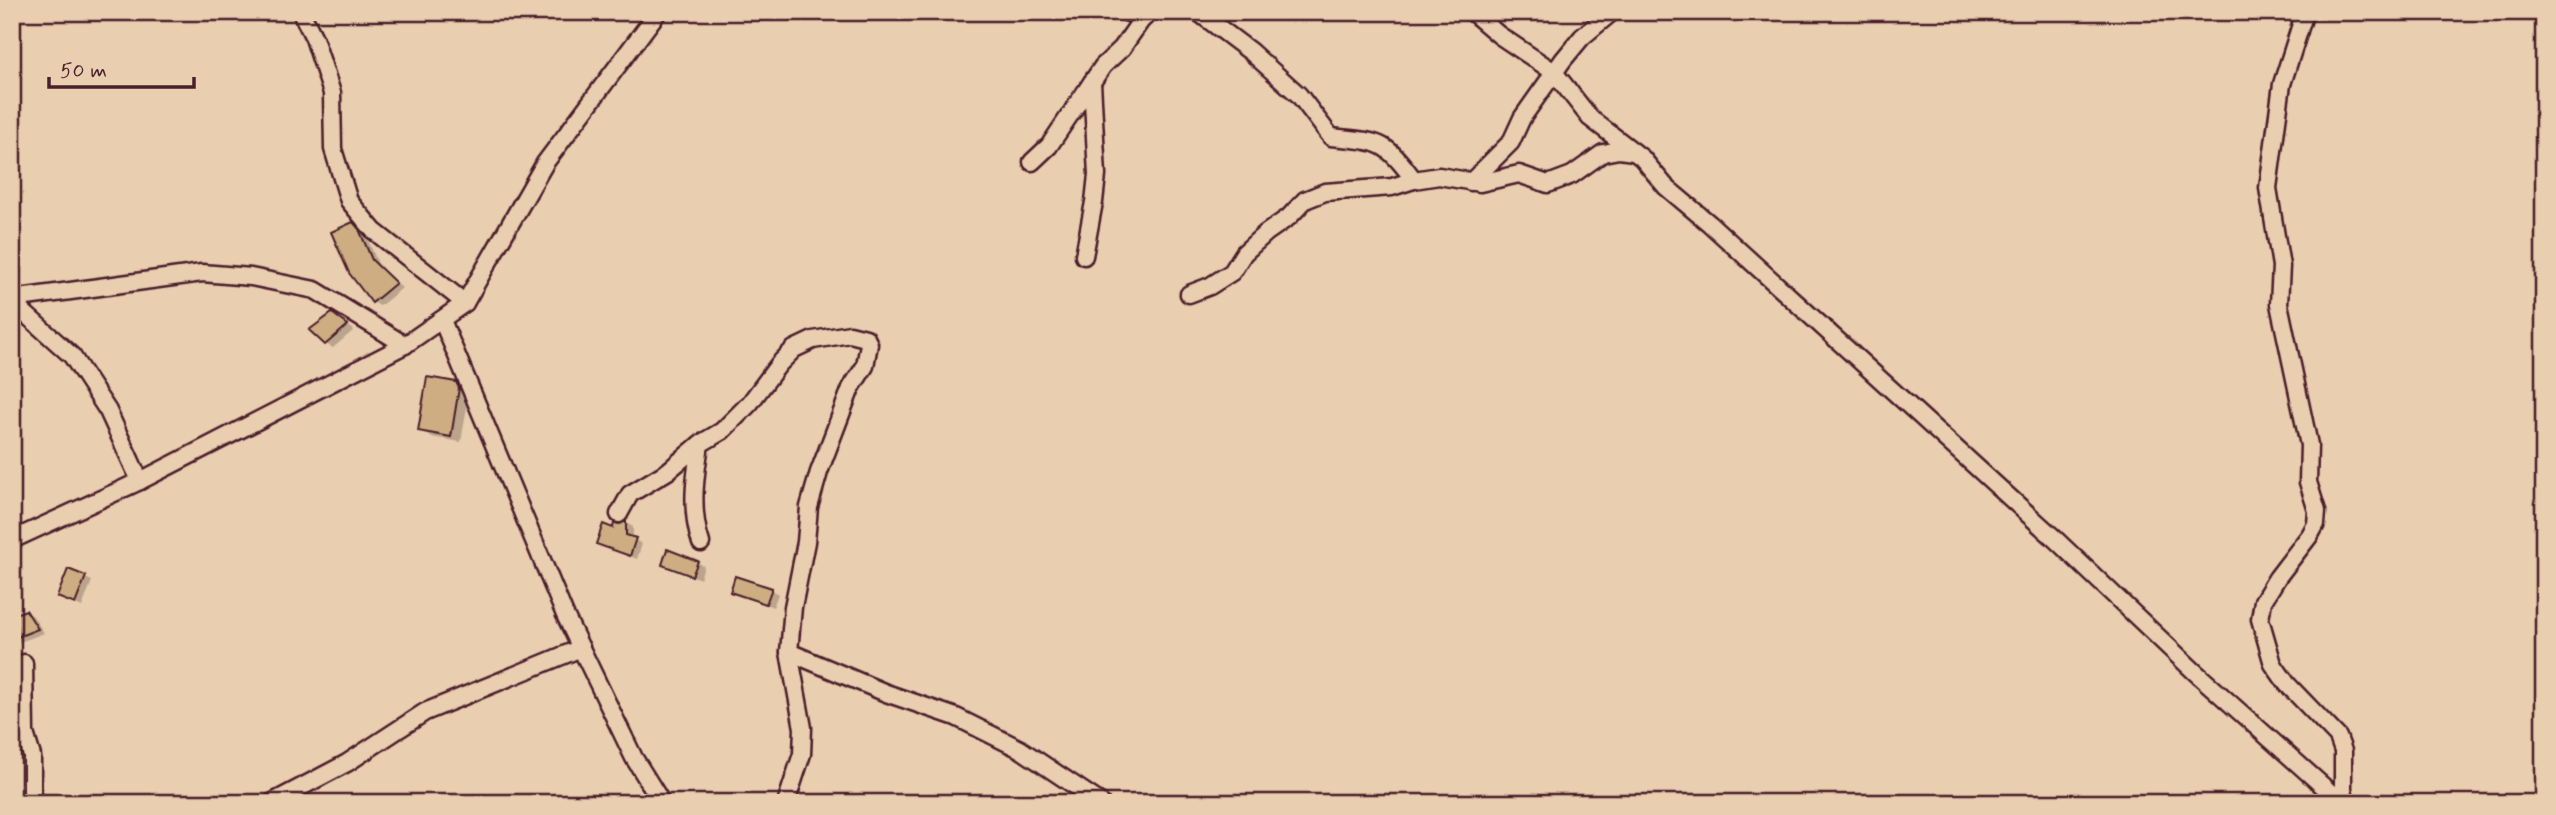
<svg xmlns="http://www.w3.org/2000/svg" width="2556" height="815" font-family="Mynerve,sans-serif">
<rect width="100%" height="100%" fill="#e9ceb0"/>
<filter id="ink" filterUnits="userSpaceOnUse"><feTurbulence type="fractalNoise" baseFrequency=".0143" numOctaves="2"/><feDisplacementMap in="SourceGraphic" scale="14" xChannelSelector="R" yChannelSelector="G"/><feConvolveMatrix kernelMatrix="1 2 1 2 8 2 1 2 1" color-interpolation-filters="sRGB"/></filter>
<g filter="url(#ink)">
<g fill="#0003">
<path d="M353,224L366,235L379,266L402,288L380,306L373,302Z"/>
<path d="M339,319L354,330L333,348L326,344Z"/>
<path d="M456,384L467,390L469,395L461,442L431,437L420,431Z"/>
<path d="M626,523L633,527V539L642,544L637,559L598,543Z"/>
<path d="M697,562L704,566L700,579L664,564Z"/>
<path d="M85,578L92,581L82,607L59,597Z"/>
<path d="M771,590L778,594L773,607L732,591Z"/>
<path d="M26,612L33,616L44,633L12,645V617Z"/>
</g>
<g fill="#cdad81" stroke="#4a1f2b" stroke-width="2">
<path d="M353,222L359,229L372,260L396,283L372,303L349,273L331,232Z"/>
<path d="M332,313L348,325L325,345L309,330Z"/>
<path d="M427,377L456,382L459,388L451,437L418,431Z"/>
<path d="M626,521V535L636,538L630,556L596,544L603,524L613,528L614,523L620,524Z"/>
<path d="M667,549L698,561L692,576L662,565Z"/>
<path d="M68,569L86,576L75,604L57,597Z"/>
<path d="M735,576L772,588L766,604L730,592Z"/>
<path d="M26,610L38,629L12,639V615Z"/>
</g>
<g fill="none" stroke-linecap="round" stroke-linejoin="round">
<g stroke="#4a1f2b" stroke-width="21">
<g id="street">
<path d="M301,12L314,38L332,93L333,149L349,201L374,231L465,303"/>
<path d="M1126,12L1144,18"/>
<path d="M1198,12L1251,52L1299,95L1331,137C1380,142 1384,139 1414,180"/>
<path d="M1472,12L1499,35L1554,72L1590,118L1642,158L1666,187L1710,224L2053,537L2195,672L2342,803"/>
<path d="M2305,12L2282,84L2268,188L2281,266L2279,304L2309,445L2308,482L2317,511L2316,524L2310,535L2277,578L2263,601L2260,619L2273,664L2287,684L2338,737L2343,751V789L2346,803"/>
<path d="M1032,162L1049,146L1092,82"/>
<path d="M1471,182L1511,142L1522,118L1563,60L1582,37L1612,12"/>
<path d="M1084,256L1094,202L1097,175L1092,82L1103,66L1122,48L1147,12"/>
<path d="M1189,294L1210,286L1232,272L1244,253L1266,233L1289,217L1305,200L1325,192L1392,187L1414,180L1439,176L1480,183L1519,174L1548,184L1572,175L1603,153L1619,150L1634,152"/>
<path d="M12,299L202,273L251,277L315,290L405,345"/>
<path d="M12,302L72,356L108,411L140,481"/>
<path d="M442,320L565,615L634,758L662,803"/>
<path d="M619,514L630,494L668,471L700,444"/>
<path d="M12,540L140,481L405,345L465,303L545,163L658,12"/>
<path d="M701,543C690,511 695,477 700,444L722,431L750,403L779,364L794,349L813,340L850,334L866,338L869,344L865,366L851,388L819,472L809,507L806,542L793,607L789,652L803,728L802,754L786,803"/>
<path d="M789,652L886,693L956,717L1020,749L1101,803"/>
<path d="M24,663L25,733L32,756V803"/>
<path d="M271,803L347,763L425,712L581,648"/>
</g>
</g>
<use href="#street" stroke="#e9ceb0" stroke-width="16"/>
</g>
</g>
<rect width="2556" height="815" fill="none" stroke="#e9ceb0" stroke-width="42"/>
<rect x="21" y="21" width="2514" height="773" fill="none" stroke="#4a1f2b" stroke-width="2.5" filter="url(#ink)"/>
<path d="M49 77v10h145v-10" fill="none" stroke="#4a1f2b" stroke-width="3.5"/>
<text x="60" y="77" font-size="21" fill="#4a1f2b" stroke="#e9ceb0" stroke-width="5" paint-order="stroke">50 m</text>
</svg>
